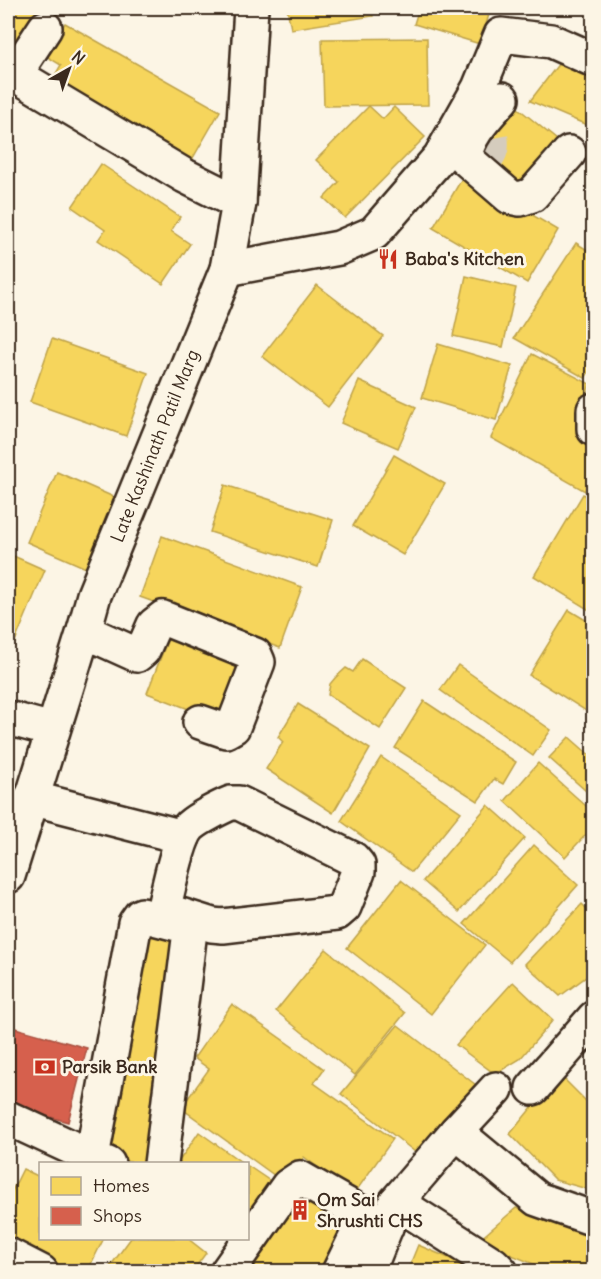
<svg xmlns="http://www.w3.org/2000/svg" width="601" height="1279" font-family="Delius,sans-serif">
<rect width="100%" height="100%" fill="#fcf5e5"/>
<filter id="ink" filterUnits="userSpaceOnUse"><feTurbulence type="fractalNoise" baseFrequency=".0167" numOctaves="2"/><feDisplacementMap in="SourceGraphic" scale="12" xChannelSelector="R" yChannelSelector="G"/><feConvolveMatrix kernelMatrix="1 2 1 2 8 2 1 2 1" color-interpolation-filters="sRGB"/></filter>
<g filter="url(#ink)">
<g fill="#f6d55c" stroke="#bea249" stroke-width="1.5">
<path d="M8,8H39L8,53Z"/>
<path d="M287,8H371L373,16L291,29Z"/>
<path d="M419,8H491L480,44L414,24Z"/>
<path d="M65,23L220,111L186,170L47,89L61,65L46,56Z"/>
<path d="M427,38L428,105L324,106L322,39Z"/>
<path d="M560,62L594,78V128L530,101Z"/>
<path d="M513,104L568,149L513,195L468,156Z"/>
<path d="M369,106L383,119L394,107L425,137L345,218L324,198L339,182L316,160Z"/>
<path d="M101,164L180,217L171,231L190,244L163,284L98,240L105,230L72,207Z"/>
<path d="M464,175L558,230L527,283L433,228Z"/>
<path d="M576,243L594,254V364L585,378L514,338Z"/>
<path d="M466,276L516,288L503,347L453,336Z"/>
<path d="M317,285L383,336L328,407L262,356Z"/>
<path d="M52,339L148,373L126,436L30,402Z"/>
<path d="M438,344L512,366L496,420L422,398Z"/>
<path d="M532,354L590,384L581,411L592,472L585,491L491,438Z"/>
<path d="M359,381L416,407L398,448L341,423Z"/>
<path d="M394,455L445,484L403,555L353,526Z"/>
<path d="M57,472L116,498L86,568L27,542Z"/>
<path d="M225,485L333,520L318,567L210,532Z"/>
<path d="M583,494L594,501V613L534,576Z"/>
<path d="M162,536L302,587L280,648L140,597Z"/>
<path d="M9,554L45,570L8,658V556Z"/>
<path d="M569,610L594,625V716L529,675Z"/>
<path d="M171,631L252,662L228,724L147,693Z"/>
<path d="M362,659L406,688L380,729L328,695L330,684L335,678L346,668L353,672Z"/>
<path d="M458,665L551,730L533,756L440,690Z"/>
<path d="M424,701L516,762L503,784L494,779L478,801L395,748Z"/>
<path d="M298,704L370,749L333,813L266,769L283,742L278,737Z"/>
<path d="M569,737L594,759V798L549,758Z"/>
<path d="M381,757L461,812L412,872L341,821Z"/>
<path d="M538,763L594,813V826L565,857L505,801Z"/>
<path d="M488,805L525,838L459,912L423,881Z"/>
<path d="M534,845L578,885L510,962L464,924Z"/>
<path d="M401,880L485,945L431,1014L347,948Z"/>
<path d="M582,904L594,916V971L560,996L525,964Z"/>
<path d="M139,924L187,931L153,1164H143L106,1158Z"/>
<path d="M326,949L405,1013L355,1075L276,1011Z"/>
<path d="M513,982L553,1020L520,1059L495,1074L456,1045Z"/>
<path d="M232,1004L324,1069L314,1083L393,1139L354,1194L304,1157L285,1183L181,1108L209,1069L194,1058Z"/>
<path d="M398,1025L480,1088L419,1155L341,1094Z"/>
<path d="M559,1074L594,1109V1183L587,1189L555,1180L510,1134Z"/>
<path d="M199,1132L244,1164H177Z"/>
<path d="M248,1166L273,1183L248,1220Z"/>
<path d="M23,1169L40,1177V1238H104L87,1272H57L8,1245V1199Z"/>
<path d="M293,1189L352,1231L328,1272H235Z"/>
<path d="M516,1208L594,1228V1243L586,1272H553L478,1241Z"/>
<path d="M131,1238H187L206,1253L192,1272H106Z"/>
<path d="M418,1245L482,1272H407Z"/>
</g>
<path fill="#d6604d" stroke="#a8503f" stroke-width="1.5" d="M8,1026L87,1048L68,1122L8,1105Z"/>
<g fill="none" stroke-linecap="round" stroke-linejoin="round">
<path stroke="#d5ccbd" stroke-width="33" stroke-dasharray="33 16" stroke-linecap="butt" d="M480,168C493,150 496,148 488,126"/>
<g stroke="#3b2a1e" stroke-width="38">
<g id="street">
<path d="M45,28L20,66L26,81L185,176L239,203"/>
<path d="M502,99C488,115 467,135 465,158L510,197L520,199L532,195L569,153"/>
<path d="M227,269L339,248L374,233L440,157L479,88L501,35L551,41L594,60"/>
<path d="M594,410V429"/>
<path d="M84,631L137,655L143,650L154,625L163,618L255,655L258,662L233,727L226,731L200,722"/>
<path d="M8,718L52,730"/>
<path d="M31,798L183,837"/>
<path d="M231,803H239L353,859L358,865V872L344,907L337,913L223,926L212,925L177,914L170,911L165,903C169,886 179,837 190,826C199,818 221,807 231,803Z"/>
<path d="M8,876L84,631L94,595L227,269L239,203L251,8"/>
<path d="M533,1088L594,1018"/>
<path d="M8,1118L92,1157"/>
<path d="M456,1132L496,1089"/>
<path d="M108,1164L92,1157L135,923L140,916L142,915L185,926L190,931L161,1164"/>
<path d="M396,1202L493,1264L501,1272"/>
<path d="M8,1255L41,1272"/>
<path d="M227,1272L288,1186L300,1178L386,1227"/>
<path d="M339,1272L367,1215"/>
<path d="M369,1272L373,1259L396,1202L456,1132L537,1199L594,1219"/>
</g>
</g>
<use href="#street" stroke="#fcf5e5" stroke-width="33"/>
</g>
</g>
<defs>
<g id="restaurant-bare" transform="scale(1.62)"><path d="M-5-6h1v4h1v-4h1v4h1v-4h1v5L-1.5 .5V6h-2V.5L-5-1ZM5-6V6H3V1.5H1.5Q1.5-4 5-6Z" fill="#c8321e" stroke="#fcf5e5" stroke-width="2.5" paint-order="stroke"/></g>
<g id="bank-bare" transform="scale(1.62)"><path d="M-6-4H6V4H-6ZM0-2.3a2.3 2.3 0 1 0 0 4.6a2.3 2.3 0 1 0 0-4.6Z" fill="#c8321e" stroke="#fcf5e5" stroke-width="2.5" paint-order="stroke"/></g>
<g id="building-bare" transform="scale(1.62)"><path d="M-4-6H4V6H1V3H-1V6H-4ZM-2.5-4.3h1.7v1.8h-1.7ZM.8-4.3h1.7v1.8H.8ZM-2.5-1h1.7V.8h-1.7ZM.8-1h1.7V.8H.8Z" fill="#c8321e" stroke="#fcf5e5" stroke-width="2.5" paint-order="stroke"/></g>
</defs>
<g fill-rule="evenodd">
<use href="#restaurant-bare" x="388" y="259"/>
<use href="#bank-bare" x="45" y="1067"/>
<use href="#building-bare" x="300" y="1210"/>
</g>
<g text-anchor="middle" stroke-width="6" stroke-linejoin="round" paint-order="stroke">
<g font-size="18" font-weight="bold" fill="#3b2a1e" stroke="#fcf5e5" text-anchor="start">
<text x="405" y="265">Baba's Kitchen</text>
<text x="62" y="1073">Parsik Bank</text>
<text x="317" y="1206">Om Sai<tspan x="317" dy="21">Shrushti CHS</tspan></text>
</g>
<g font-size="18" fill="#3b2a1e" stroke="#fcf5e5">
<text transform="translate(155 446) rotate(-68)" y="6">Late Kashinath Patil Marg</text>
</g>
</g>
<rect width="601" height="1279" fill="none" stroke="#fcf5e5" stroke-width="30"/>
<rect x="15" y="15" width="571" height="1249" fill="none" stroke="#3b2a1e" stroke-width="2" filter="url(#ink)"/>
<rect x="39" y="1162" width="210" height="78" fill="#fcf5e5" stroke="#afa495" stroke-width="1.5"/>
<rect x="51" y="1177" width="30" height="18" fill="#f6d55c" stroke="#afa495" stroke-width="1.5"/>
<text x="93" y="1192" font-size="18" fill="#3b2a1e">Homes</text>
<rect x="51" y="1207" width="30" height="18" fill="#d6604d" stroke="#afa495" stroke-width="1.5"/>
<text x="93" y="1222" font-size="18" fill="#3b2a1e">Shops</text>
<g transform="translate(69 69) rotate(40)" stroke="#fcf5e5" stroke-width="4.5" paint-order="stroke">
<path d="M0-4.5L10 22L0 15L-10 22Z" fill="#3b2a1e"/>
<text y="-9" font-size="16" font-weight="bold" text-anchor="middle" fill="#3b2a1e">N</text>
</g>
</svg>
